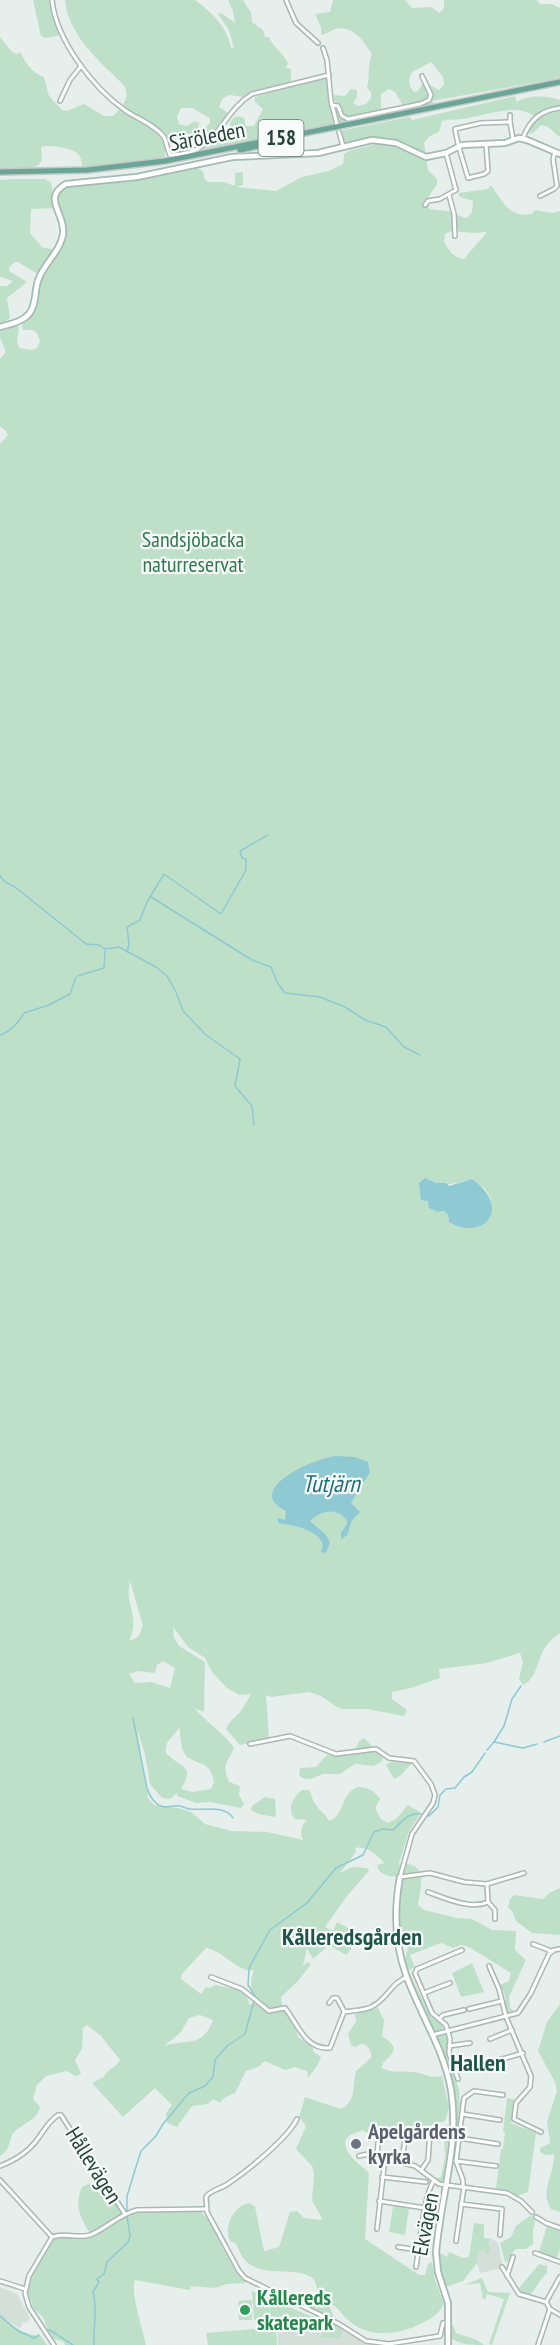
<svg xmlns="http://www.w3.org/2000/svg" width="560" height="2345" font-family="'PT Sans Narrow',sans-serif">
<rect width="100%" height="100%" fill="#e6efeb"/>
<g fill="#d4dfda">
<path d="M494,2240L498,2243L503,2268L480,2273L477,2263L479,2243Z"/>
<path d="M0,2287L17,2294L30,2318L27,2323L23,2322L20,2328L0,2316Z"/>
<path d="M327,2319L345,2328L359,2339L383,2345H278L277,2325L322,2324Z"/>
</g>
<g fill="#bfe0c8" fill-rule="evenodd">
<path d="M33,0H51L61,35L45,38L41,36Z"/>
<path d="M65,0H195C212,13 226,25 231,47L234,48L229,30L218,14L221,13L235,23L233,11L228,0H243L251,13L252,22L263,30L265,37H269C274,49 283,53 288,63L286,68L291,69V82L258,90L244,97L229,95L223,98L219,107L227,112L228,117L219,130L207,141L202,134V130L210,123V118L192,108H181L177,117L179,124L187,126L195,121L199,123L195,144L183,138L179,140L171,138L165,141V156L159,160L83,168C81,163 82,158 78,154C72,148 48,144 41,147L42,160C34,175 14,169 0,169V37L12,52L17,54L20,52C26,63 32,73 44,77L49,96L62,110L67,111L84,104L104,116H113C122,107 131,98 124,85C100,62 68,35 65,0Z"/>
<path d="M333,0H405L412,8L431,7L440,13L444,8V0H537L540,4H552L560,8V78L432,101L436,105L338,125L336,107L341,117L346,120L431,102L403,106L395,92L389,89L381,94V111L351,117L343,114L339,105L334,100V95L345,96L351,89L357,90V97L353,103L358,106L366,104L371,98V92L367,88C370,76 367,66 372,54C364,42 353,24 335,29C330,31 326,34 321,35V27L315,14L330,12ZM431,62L443,77L444,85L439,90L424,82L418,91L414,92C408,86 408,79 412,72Z"/>
<path d="M324,77L328,79L329,98L335,125L208,151L206,147L227,138C230,129 228,112 244,118L246,126H254L263,109L255,102V97Z"/>
<path d="M515,96L517,102C529,94 547,96 560,100V137C553,133 551,126 541,125L533,133L528,134V128L537,119C520,100 482,117 462,119C455,120 449,119 442,121L439,132L430,136L424,143L428,170L437,179V184L429,196V209C435,210 440,210 446,211C453,211 459,217 467,218L472,212L473,201L460,197L458,193L488,189L491,185C503,202 509,218 532,214L535,210L552,213L560,211V1633C553,1638 547,1643 543,1651C537,1663 536,1679 523,1685L519,1679L523,1662L520,1653L487,1663L439,1669L440,1678L411,1688L392,1692V1699L407,1710L404,1716L367,1709H342L337,1707L321,1696L309,1692L271,1697L266,1695L269,1739L240,1745L226,1729L229,1723L241,1711L251,1694L239,1695L227,1688L212,1672L205,1658L188,1647L173,1627L174,1637L179,1646L205,1662L204,1712L194,1708C207,1723 223,1732 234,1748C228,1764 221,1762 229,1782L240,1786L239,1795L244,1804L241,1808L210,1802L196,1803L177,1796V1793L170,1799L162,1798L150,1784L145,1754L137,1729L148,1798L154,1805L178,1808L191,1812L205,1824L232,1831L268,1832L303,1840C300,1833 301,1825 307,1820L295,1819C286,1809 293,1797 302,1790H309C312,1795 312,1800 316,1805C320,1812 327,1815 329,1821C347,1814 338,1795 358,1787C368,1787 375,1791 380,1799L375,1808L381,1819L388,1823L396,1819L408,1805L421,1813L409,1831L399,1863L400,1867L398,1876C390,1878 378,1874 377,1865L385,1863C376,1855 367,1845 355,1848L356,1852L340,1873L352,1867L367,1868L369,1871L347,1896L325,1927L333,1931L337,1922L350,1929L351,1949L346,1955L329,1945L313,1959L307,1948L303,1966L308,1962L311,1964L299,1980L281,1997C282,2015 295,2019 298,2037L313,2047V2051L321,2057L317,2066L308,2078L307,2071L295,2067L285,2070L265,2061L258,2067L246,2071L235,2093L224,2098L220,2103L213,2099L208,2104L192,2106L177,2127L167,2123L166,2113L172,2105L155,2088L123,2117L92,2083L104,2077C107,2069 116,2068 120,2060L101,2036L87,2025L83,2028L82,2049L75,2060L81,2074L75,2076L67,2071L46,2076L37,2085L33,2099L40,2107C37,2120 24,2123 15,2131C8,2138 12,2149 0,2156V444L8,435L6,431L0,426V359L6,352L0,338V331L16,325L19,327L17,342L19,348L30,350L37,348L40,341L37,333L32,330H23L22,326C24,320 30,318 33,312C39,301 37,287 43,276C50,263 63,251 66,237C71,216 42,197 70,185L197,167L203,172L205,179L208,182H224L235,186V173L243,172V185L236,187L276,191L302,177L329,171L343,164L344,154L347,152C358,146 375,149 381,137H373L345,142L340,131L410,117L412,120ZM451,231L474,233L487,232L464,259C453,257 449,251 444,241L445,234ZM427,1179C443,1189 456,1183 472,1179L486,1190L491,1199L485,1222C475,1230 460,1229 449,1222L448,1215L444,1211L438,1212L429,1208V1203L421,1190ZM130,1581L143,1626L138,1637L129,1641C141,1616 124,1606 130,1581ZM163,1661L175,1668L170,1688L151,1682L135,1683L129,1674L138,1671L155,1673L157,1665ZM179,1727L182,1748L186,1756C199,1766 211,1761 214,1782L211,1789L192,1792L181,1789C196,1764 180,1768 166,1753C164,1739 175,1737 179,1727ZM206,1948C221,1949 239,1974 254,1970C246,1994 256,1991 264,2010L254,2003L249,2005C249,1994 240,1990 230,1986L229,1988L215,1985L210,1988L206,1987L201,1994L181,1979L182,1974ZM200,2015L213,2020C202,2049 187,2038 164,2046L181,2032L189,2018Z"/>
<path d="M13,179H44L51,182L56,208L31,209L30,233L42,247L55,250L42,270L36,273L18,262H15L9,267V271L27,282L7,298L10,318L0,325V286H7L13,281L0,277V180Z"/>
<path d="M364,1738L383,1758L381,1762L373,1766L355,1764L340,1774H323L311,1779L302,1778L299,1775L300,1768L316,1767L327,1755L335,1754L341,1750L355,1751L359,1741Z"/>
<path d="M391,1762L412,1763L400,1776L394,1779L386,1765Z"/>
<path d="M265,1797L275,1799L276,1815L274,1817L258,1814L251,1810L252,1806Z"/>
<path d="M407,1864C428,1866 420,1890 418,1905L424,1910L457,1918L472,1919L492,1930L516,1931L515,1950L526,1960L509,1997L510,2008L517,2013L507,2015L503,2001L506,2000L503,1990H500L498,1986L509,1981L511,1973L469,1947L461,1945L453,1948L441,1943L410,1955L415,1967L408,1970L430,2015L443,2025L442,2031L433,2033L409,1979L404,1963L410,1940L407,1935L399,1933C398,1918 397,1874 407,1864Z"/>
<path d="M560,1888V1935L532,1933L516,1921L512,1911L508,1907L510,1899L514,1895L543,1899L549,1893Z"/>
<path d="M472,1963L484,1992L461,1997L452,1973Z"/>
<path d="M560,2004V2212L551,2209C539,2191 555,2174 554,2154L545,2155L540,2152V2148L549,2144L550,2141L547,2122L557,2091L555,2082L538,2051L547,2022Z"/>
<path d="M378,2008L384,2020L382,2036L391,2043L394,2048L392,2054L383,2063L382,2068C392,2074 402,2070 413,2072C424,2073 430,2079 442,2076L449,2108L445,2121L394,2137L374,2139L363,2130L350,2135L345,2140C345,2156 359,2163 369,2173L365,2239L419,2275H425L428,2264L432,2262L435,2280L444,2304C439,2316 423,2323 411,2328C389,2336 364,2336 347,2319C343,2316 341,2312 338,2309C333,2304 323,2301 320,2295C315,2288 318,2280 309,2276C293,2267 259,2278 244,2259C240,2255 239,2248 235,2243L230,2241C223,2227 234,2205 250,2203L255,2207L264,2251L279,2247L290,2212L297,2211L304,2218L321,2220L322,2218L312,2201L314,2174L312,2166L296,2149L306,2126L299,2117L305,2097L341,2109C357,2101 352,2086 356,2071L371,2058C372,2048 365,2039 355,2047L351,2045L348,2034L356,2021L355,2014Z"/>
<path d="M445,2034C451,2041 445,2048 447,2056C449,2067 455,2077 458,2086C463,2100 456,2157 451,2170L454,2109L436,2037Z"/>
<path d="M507,2098L513,2099L515,2102L511,2123L536,2133L528,2192L517,2196L496,2189L501,2149H503L505,2132H503Z"/>
<path d="M450,2125L443,2181L440,2183L434,2179L441,2177L445,2156L444,2129L441,2126Z"/>
<path d="M100,2178L122,2214L90,2233C80,2218 74,2205 82,2187Z"/>
<path d="M393,2206L409,2208L405,2235L389,2232Z"/>
<path d="M194,2211L201,2212L207,2218L237,2274L246,2283L227,2284L215,2288L191,2286L190,2290L135,2280C130,2292 143,2330 146,2345H65L64,2342L54,2339L49,2332L43,2317L34,2309L28,2294L31,2277L53,2238L67,2236L89,2238L124,2216L136,2212Z"/>
<path d="M531,2215L535,2222L533,2230V2244L526,2249H515L508,2261L505,2262L500,2243L511,2237L516,2226Z"/>
<path d="M474,2223L484,2224V2238L493,2239L488,2242L490,2252L486,2253L484,2249L479,2250L477,2263L463,2281L445,2287L440,2271L439,2252L447,2257L449,2252L463,2258L469,2257Z"/>
<path d="M547,2226L560,2231V2249L557,2258L560,2261L539,2252Z"/>
<path d="M539,2264L547,2266V2273C540,2279 537,2287 530,2295L521,2293L519,2288Z"/>
<path d="M482,2278L488,2292L510,2293L492,2345L489,2344L504,2299L487,2294L485,2300L483,2299L480,2283L464,2285Z"/>
<path d="M252,2291L310,2316L323,2318L324,2320L321,2323L266,2322L254,2320Z"/>
<path d="M300,2292L328,2304L336,2321L300,2304Z"/>
<path d="M252,2300V2320H239L238,2301Z"/>
<path d="M0,2314C13,2326 23,2335 41,2336L47,2345H0Z"/>
<path d="M327,2321L342,2327L341,2338L322,2337V2326Z"/>
<path d="M453,2325L456,2333L477,2340L484,2345C472,2345 455,2345 450,2335L451,2326Z"/>
<path d="M276,2327L277,2345H208L206,2333Z"/>
</g>
<g fill="#8ec9d4">
<path d="M425,1178L436,1183H446L449,1186L472,1179C514,1209 482,1242 449,1222L448,1215L444,1211L438,1212L429,1208L428,1201L421,1200L419,1183Z"/>
<path d="M336,1456L355,1457L368,1462L370,1472L351,1503L360,1512C357,1516 352,1519 351,1523C348,1531 350,1535 341,1539V1533L347,1524V1520C337,1507 321,1510 310,1521L325,1534L330,1542L326,1553L321,1552L323,1544C316,1529 294,1525 278,1523V1518L285,1520L286,1511C242,1490 314,1458 336,1456Z"/>
</g>
<g fill="none" stroke-linecap="round" stroke-linejoin="round">
<g stroke="#8ec9d4" stroke-width="1.5">
<path d="M0,876L5,882L15,887L86,944L99,945L105,949L119,947L156,967L167,976L176,992L183,1011L206,1035L240,1059L235,1086L252,1106L254,1125"/>
<path d="M151,897L252,960L271,967L277,982L285,993L320,997L345,1007L365,1020L386,1027L404,1047L420,1055"/>
<path d="M127,952L129,944L127,927L140,920L147,902L164,874L221,914L246,870V859L242,858L240,851L268,835"/>
<path d="M78,976L104,968L105,951"/>
<path d="M0,1035C10,1032 19,1022 24,1013L49,1005L70,994L76,977"/>
<path d="M133,1718L147,1788C149,1796 156,1807 166,1807C171,1807 175,1805 180,1806C181,1806 188,1809 189,1809C203,1811 224,1804 233,1818"/>
<path d="M494,1742L504,1726L512,1699L521,1686"/>
<path d="M544,1742L560,1736"/>
<path d="M487,1750L494,1742L523,1748L537,1744"/>
<path d="M425,1815L429,1816L438,1807L440,1795L446,1789L455,1788L464,1777L472,1772L485,1753"/>
<path d="M255,1996L248,1985L249,1968L270,1930L307,1903L336,1868L363,1855L374,1832L383,1829L393,1830C402,1822 408,1812 421,1814"/>
<path d="M127,2211V2196L141,2151L156,2136L163,2124L189,2093L205,2086L213,2077L215,2060L227,2046L245,2034L254,2001"/>
<path d="M0,2316L18,2331L34,2338L39,2335"/>
<path d="M47,2330H50L73,2345"/>
<path d="M94,2345C93,2327 98,2309 93,2292L99,2282L97,2279L104,2274L107,2262L128,2242L130,2236L127,2216"/>
</g>
<g stroke="#a8b8b2" stroke-width="6">
<g id="street">
<path d="M52,0C56,40 93,88 126,111C138,119 155,125 164,137C167,143 167,149 170,155C219,155 219,114 252,94L329,75"/>
<path d="M286,0L296,23L318,43"/>
<path d="M323,48L327,60L331,101L337,124"/>
<path d="M60,101L70,80L81,66"/>
<path d="M332,105L338,106L342,116L348,119L420,104L429,100L431,95L422,76"/>
<path d="M510,115V122"/>
<path d="M339,132L343,146"/>
<path d="M523,138C529,121 541,110 560,108"/>
<path d="M486,144L488,171L484,174L468,178L458,144L455,129L481,123L510,122L513,139"/>
<path d="M449,195L454,214L455,236"/>
<path d="M540,196L554,189L557,186L553,159L555,152"/>
<path d="M425,205L428,201L440,199L456,190L446,153"/>
<path d="M250,1744L290,1736L336,1754L376,1749L389,1758L414,1761L431,1784L435,1795L433,1803L412,1834L400,1877L430,1873L464,1882L487,1884L524,1873"/>
<path d="M487,1884L488,1902L495,1910V1919"/>
<path d="M428,1892C444,1898 471,1910 488,1902"/>
<path d="M367,1939L397,1934"/>
<path d="M533,1944L551,1951"/>
<path d="M489,1966L499,1989L506,2017L531,2076L530,2087L516,2103L514,2119L541,2132"/>
<path d="M211,1977L242,1989L269,2011L285,2008C298,2024 305,2050 330,2048L344,2012C354,2010 365,2011 373,2006C387,1999 391,1983 407,1977"/>
<path d="M424,1993L450,1983"/>
<path d="M329,2003L333,1998H337L344,2011"/>
<path d="M469,2009L502,2001"/>
<path d="M439,2019L443,2015L464,2010"/>
<path d="M432,2035L518,2013L531,1993L549,1954L554,1950L560,1949"/>
<path d="M490,2039L512,2030"/>
<path d="M449,2046L470,2043"/>
<path d="M499,2060L523,2053"/>
<path d="M458,2079L449,2053L450,2039L446,2025L432,2013L415,1973L417,1969L462,1950"/>
<path d="M462,2114L500,2120"/>
<path d="M297,2119C288,2138 247,2171 229,2183C222,2189 211,2189 206,2197L207,2212L239,2271L245,2278L339,2324L366,2341L389,2344L440,2336L443,2323"/>
<path d="M459,2138L498,2144"/>
<path d="M359,2156L368,2154L415,2166L439,2184L507,2193L521,2201L532,2212"/>
<path d="M377,2156L378,2143"/>
<path d="M456,2161L496,2166"/>
<path d="M402,2162L405,2139"/>
<path d="M0,2166C16,2160 29,2152 39,2137C45,2129 49,2121 58,2115H61L125,2214"/>
<path d="M422,2169L428,2160L430,2132"/>
<path d="M382,2177L426,2182"/>
<path d="M0,2180L52,2237"/>
<path d="M463,2187V2180L456,2161L464,2098L474,2091L503,2095"/>
<path d="M379,2201L425,2208"/>
<path d="M461,2204L502,2209L500,2235"/>
<path d="M536,2217L546,2223L560,2228"/>
<path d="M377,2229L385,2158"/>
<path d="M456,2241L464,2187"/>
<path d="M398,2247L419,2250"/>
<path d="M535,2253L560,2262"/>
<path d="M416,2267C419,2249 424,2192 434,2181"/>
<path d="M502,2267L519,2294L546,2302L550,2309L560,2315"/>
<path d="M507,2276L513,2257"/>
<path d="M0,2281L25,2289"/>
<path d="M546,2302L560,2277"/>
<path d="M54,2345L29,2307L25,2293L29,2276L52,2237C65,2232 77,2239 90,2235C106,2229 119,2214 137,2210L205,2209"/>
<path d="M538,2345L550,2309"/>
</g>
</g>
<g stroke="#a4bbb3" stroke-width="8">
<g id="secondary">
<path d="M0,327C10,324 22,322 29,314C37,305 34,289 39,278C45,263 61,250 63,234C66,214 41,198 66,184L137,177L232,157L318,153L372,140L396,143L426,157L446,153L462,145L505,143L519,138L527,140L560,154"/>
<path d="M400,1877C394,1909 395,1944 406,1975C420,2014 444,2049 451,2090C460,2144 440,2199 436,2253L438,2272L448,2303V2345"/>
</g>
</g>
<g stroke="#c2cac8" stroke-width="8">
<g id="primary">
<path d="M240,150L263,145"/>
<path d="M0,172L87,170L165,161L560,82"/>
</g>
</g>
<use href="#street" stroke="#fff" stroke-width="3"/>
<use href="#secondary" stroke="#fff" stroke-width="4.5"/>
<use href="#primary" stroke="#6aa596" stroke-width="5"/>
</g>
<circle fill="#6b7280" stroke="#f7fbf9" stroke-width="2" cx="356" cy="2144" r="6"/>
<circle fill="#2e9e5b" stroke="#f7fbf9" stroke-width="2" cx="245" cy="2310" r="6"/>
<g text-anchor="middle" stroke-width="4.5" stroke-linejoin="round" paint-order="stroke">
<rect fill="#f7fbf9" stroke="#637a73" stroke-width="1.5" x="258.5" y="120" width="45" height="36" rx="4.5"/>
<g font-size="21" font-weight="bold" fill="#24423a">
<text x="281" y="145">158</text>
</g>
<g font-size="22" fill="#24423a" stroke="#f7fbf9">
<text transform="translate(207 136) rotate(-11)" y="8">Säröleden</text>
<text transform="translate(94 2165) rotate(58)" y="8">Hållevägen</text>
<text transform="translate(425 2224) rotate(-79)" y="8">Ekvägen</text>
</g>
<g font-size="22" fill="#2d7a4b" stroke="#f7fbf9">
<text x="193" y="547">Sandsjöbacka<tspan x="193" dy="25">naturreservat</tspan></text>
</g>
<g font-size="22" font-weight="bold" fill="#5b616d" stroke="#f7fbf9" text-anchor="start">
<text x="368" y="2139">Apelgårdens<tspan x="368" dy="25">kyrka</tspan></text>
</g>
<g font-size="22" font-weight="bold" fill="#27864d" stroke="#f7fbf9" text-anchor="start">
<text x="257" y="2305">Kållereds<tspan x="257" dy="25">skatepark</tspan></text>
</g>
<g font-size="24" font-style="italic" fill="#1c6f80" stroke="#f7fbf9">
<text x="331" y="1492">Tutjärn</text>
</g>
<g font-size="24" font-weight="bold" fill="#1f5548" stroke="#f7fbf9">
<text x="352" y="1945">Kålleredsgården</text>
<text x="478" y="2071">Hallen</text>
</g>
</g>
</svg>
